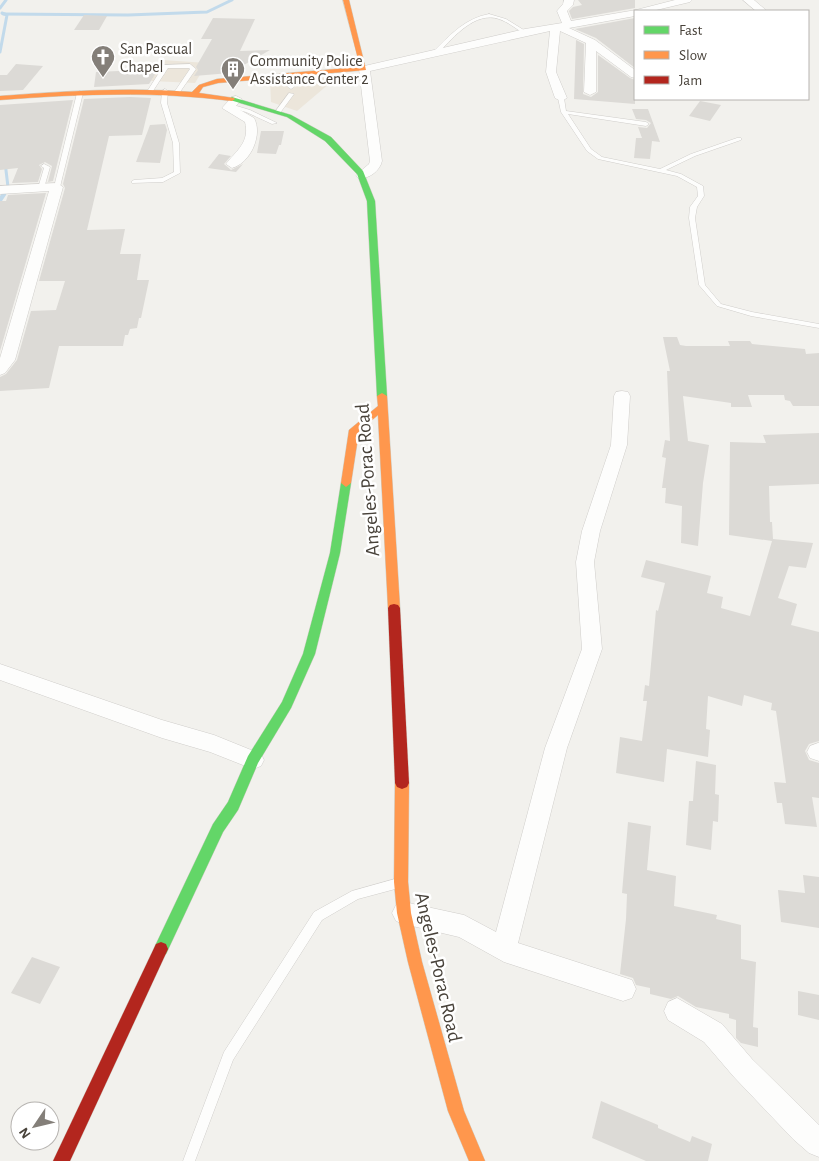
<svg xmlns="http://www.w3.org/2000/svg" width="819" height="1161" font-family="'Alegreya Sans',sans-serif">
<rect width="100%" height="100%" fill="#f2f1ed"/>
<g fill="#ece6db">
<path d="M162,60L207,63L195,83L151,81Z"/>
<path d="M337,77L297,111L271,102L270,80Z"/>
</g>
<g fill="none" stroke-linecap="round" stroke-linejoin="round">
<g stroke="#c2daeb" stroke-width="3">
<path d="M0,8L6,0"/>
<path d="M3,14L128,15L207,12L232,0"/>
<path d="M0,52L7,15L2,13"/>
<path d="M5,162L8,187"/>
</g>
<path stroke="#c2daeb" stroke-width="4.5" d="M0,200L4,194"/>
</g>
<g fill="#dcdad6">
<path d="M578,0H635V8L572,19L569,11L573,7L582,5Z"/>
<path d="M84,15L107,16L99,30H74Z"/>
<path d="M213,18L255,19L240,51L270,50L230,73L194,76L198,70L196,67L212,39H201Z"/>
<path d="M635,18V68L596,38L575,29Z"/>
<path d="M576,40L584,44L583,94L591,97L598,92V55L630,78L635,80V104L574,99Z"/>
<path d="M16,64L43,66L23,90L0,91V75H7Z"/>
<path d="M143,68H159L149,84L94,87L96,72L141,70Z"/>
<path d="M130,97L151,98L142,135L109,136L87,230L125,229L120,254H141L137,280H149L141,318H139L137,328L130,329L128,335H125L123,346H59L49,388L0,391V377L6,374L17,360L31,311L56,310L65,281H39L65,188L63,184L84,99Z"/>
<path d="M73,100L53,181L48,182L52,166L45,162L39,165L42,169L38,182L12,183L18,168L0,170V105Z"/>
<path d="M700,101L721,105L710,121L689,116Z"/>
<path d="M632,109H648L660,142L652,141L650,159L634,158L636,138H642L638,127L647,128L651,123L646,120L636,119Z"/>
<path d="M165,124L167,130L160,163L136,162L150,125Z"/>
<path d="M261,131H284L281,145H279L276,154L257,153Z"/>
<path d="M219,154L231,156L224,164L231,170L243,164L236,172L208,168Z"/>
<path d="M46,193L0,351V201H6L8,195Z"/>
<path d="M663,337H677L680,345L686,346H730L728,341H750L752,344L805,349L806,354L819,353V406H793L790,401L785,400L784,395H748L752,407H731V403L683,396L688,441L709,445L703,483L698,546L681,543L682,506L665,503L666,488H662L666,458L662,457L665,440L670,441L667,371H670Z"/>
<path d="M819,433V484L769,486L770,522H772L773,539L813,543L806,568L789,566L778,598L797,604L791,625L819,632V741L809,744L805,751L809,760L819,763V798L812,797L817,827L785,824L782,803H777L774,782L786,783L776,711L771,710L772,703L744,695L742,706L708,696L706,729L710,730L708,757L667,749L664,782L616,773L620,737L642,741L647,701H643L645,685L649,686L656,610L658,611L665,583L641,577L646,560L711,576L707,593L723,597L721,608L750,616L772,541L729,535L730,442L766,443L763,435Z"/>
<path d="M696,761L716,765L715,794L719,795L718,822L713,821L711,850L686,845L689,801H693Z"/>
<path d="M628,822L651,826L647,870L676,876L674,906L717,915L716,919L741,925V959L756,962L753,1027L758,1028V1047L741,1043L736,1038V1020L729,1018V1014L696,1007L678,996L671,999L650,994V988L636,985L633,978L620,974L626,919L627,894L622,893Z"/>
<path d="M803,875L819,877V928L781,922L778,890L805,893Z"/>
<path d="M32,957L60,967L40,1004L11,993Z"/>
<path d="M798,991L819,995V1020L798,1015Z"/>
<path d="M601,1101L658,1125V1128L690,1142L692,1136L712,1144L708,1161H646L592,1138Z"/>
</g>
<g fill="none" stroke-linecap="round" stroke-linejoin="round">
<g stroke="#d0cecb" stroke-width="1">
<g id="lane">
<path d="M489,14L506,19L527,32L523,33C515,28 508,22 499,19C475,11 454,37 439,52H435V50C451,34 466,18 489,14Z"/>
<path d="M190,64L196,69L180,92L175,91L190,69L189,68H168L153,91L148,90L164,65Z"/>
<path d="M289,73L292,75L294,87L291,89L288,87L286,75Z"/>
<path d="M165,89L168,91L167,103L179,143L180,173L163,182L132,183V181L134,180L162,178L174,172L173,143L161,103L162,91Z"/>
<path d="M80,91L83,93L60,187L57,189L54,187L77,93Z"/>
<path d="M289,93L294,94L280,113H276L275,112Z"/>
<path d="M561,96L564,98L566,111L646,122L649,124L646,126L568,114L591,149L602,157L660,169L691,154L737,138H741V140L695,156L666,170L681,174L703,186L704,196L697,207L695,218L705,285L721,304L752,312L819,324V328L751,316L717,306L699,285L689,218L690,207L698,196L697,187L677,176L598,159L587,151L561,112L558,98Z"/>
<path d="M230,104L250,110L277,123L272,124L246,112L228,107L227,106Z"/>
<path d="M44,164L50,167L44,188L41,190L38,188L44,168L41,166Z"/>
<path d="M395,879L399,880L400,884L399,888L358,899L322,920L233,1060L195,1161H183L224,1052L314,912L352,891Z"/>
</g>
</g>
<g stroke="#d0cecb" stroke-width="1">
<g id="street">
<path d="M564,0H574L573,5L567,11L571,21L636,10L675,0H692L690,2L652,11H635V16L569,28L595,40L635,70V78L631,77L596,51V92L590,95L584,92L586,43L560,31L556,72L567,98L561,101L555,98L546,72L550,31L370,71L382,161C380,171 368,180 358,178L356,175L369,164L370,161L359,69L360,67L525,29L562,23L557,11L563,4Z"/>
<path d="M743,0H754L767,11H756Z"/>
<path d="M236,96L242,99L235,107L254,118C263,134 251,163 232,168L226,164C237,150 250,142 245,122L222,108L232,97Z"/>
<path d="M57,183L63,187L15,360L5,373L0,375V358L49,191L0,194V186Z"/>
<path d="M622,391L628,392L630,396L627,445L600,531L594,562L602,649L567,748L518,943L632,980L636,989L632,998L623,1001L504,962L459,937L404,924L396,921L392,913L396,905L404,902L464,915L496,932L545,748L582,649L576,562L582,531L611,445L614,396L616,392Z"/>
<path d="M0,664L162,720L214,735L261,754L264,760L261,766L253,769L210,752L162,738L0,680Z"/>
<path d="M818,743H819V761L810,758L807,752L810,746Z"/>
<path d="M677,998L722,1024L752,1059L819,1125V1157L809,1153L793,1139L734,1077L704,1042L668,1020L664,1011L668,1002Z"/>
</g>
</g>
<g stroke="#d0cec5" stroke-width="1">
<g id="fast">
<path d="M232,97L291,115L331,137L363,171L375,201L387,396L385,398H379L377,396L367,201L357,174L325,141L287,117L230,100L229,99Z"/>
<path d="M346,479L351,483L340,553L315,654L291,708L258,763L238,810L223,832L166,954L161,956L156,954L154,949L156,944L213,824L228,802L248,756L282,702L303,654L330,553L341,483Z"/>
</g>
</g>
<g stroke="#d0cec5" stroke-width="1">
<g id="slow">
<path d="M343,0H349L366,70L218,83L203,87L199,93L234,98L235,99L232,101C154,91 78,94 0,100V96C64,91 128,87 192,92L199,85L217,79L360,67Z"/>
<path d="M382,393L387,396L400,608L398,611H390L388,608L378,415L359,431L351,483L346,487L341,483L349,430L378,406L377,396Z"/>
<path d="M402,777L407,779L409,783L408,882L411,913L422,962L464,1111L485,1161H469L448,1111L408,962L397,913L394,882L395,783L397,779Z"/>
</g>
</g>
<g stroke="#d0cec5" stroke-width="1">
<g id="jam">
<path d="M394,604L398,605L400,608L409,783L407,787L402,789L397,787L395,783L388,608L390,605Z"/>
<path d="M161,942L166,944L168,949L70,1161H53L156,944Z"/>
</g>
</g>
<use href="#lane" fill="#fdfdfc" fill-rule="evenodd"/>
<use href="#street" fill="#fdfdfc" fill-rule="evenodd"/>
<use href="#fast" fill="#63d668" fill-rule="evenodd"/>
<use href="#slow" fill="#ff974d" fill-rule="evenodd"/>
<use href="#jam" fill="#b3261e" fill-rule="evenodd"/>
</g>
<defs>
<g id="church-pin" transform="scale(1.25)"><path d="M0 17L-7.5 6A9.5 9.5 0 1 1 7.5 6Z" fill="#847f79" stroke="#fff"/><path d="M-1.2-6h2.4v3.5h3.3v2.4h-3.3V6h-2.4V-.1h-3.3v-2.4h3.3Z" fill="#fff"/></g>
<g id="building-pin" transform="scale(1.25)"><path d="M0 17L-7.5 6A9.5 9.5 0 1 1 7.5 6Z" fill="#847f79" stroke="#fff"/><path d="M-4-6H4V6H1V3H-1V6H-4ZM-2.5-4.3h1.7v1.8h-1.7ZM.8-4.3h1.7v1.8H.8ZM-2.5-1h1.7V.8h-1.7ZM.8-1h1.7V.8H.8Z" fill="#fff"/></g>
</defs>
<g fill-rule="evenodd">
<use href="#church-pin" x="103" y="57"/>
<use href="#building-pin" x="233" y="69"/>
</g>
<g text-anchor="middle" stroke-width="5" stroke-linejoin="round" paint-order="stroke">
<g font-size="16" fill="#48423a" stroke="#fff" text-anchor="start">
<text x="120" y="54">San Pascual<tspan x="120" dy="18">Chapel</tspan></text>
<text x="250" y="66">Community Police<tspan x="250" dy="18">Assistance Center 2</tspan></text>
</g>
<g font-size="20" fill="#48423a" stroke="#fff">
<text transform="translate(367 480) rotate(-94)" y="7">Angeles-Porac Road</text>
<text transform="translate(439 967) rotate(77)" y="7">Angeles-Porac Road</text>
</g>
</g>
<rect x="634" y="10" width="175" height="90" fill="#ffffff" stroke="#b6b3b0"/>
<rect x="644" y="26" width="25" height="8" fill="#63d668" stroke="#b6b3b0"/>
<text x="679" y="35" font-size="15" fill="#48423a">Fast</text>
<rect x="644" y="51" width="25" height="8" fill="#ff974d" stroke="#b6b3b0"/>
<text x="679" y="60" font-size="15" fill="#48423a">Slow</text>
<rect x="644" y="76" width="25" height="8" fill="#b3261e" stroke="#b6b3b0"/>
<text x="679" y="85" font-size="15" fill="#48423a">Jam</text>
<g transform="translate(35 1126) rotate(235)"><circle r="24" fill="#ffffff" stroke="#b6b3b0"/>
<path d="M0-4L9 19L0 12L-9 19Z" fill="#847f79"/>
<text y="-8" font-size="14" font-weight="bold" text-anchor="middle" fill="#48423a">N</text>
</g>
</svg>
